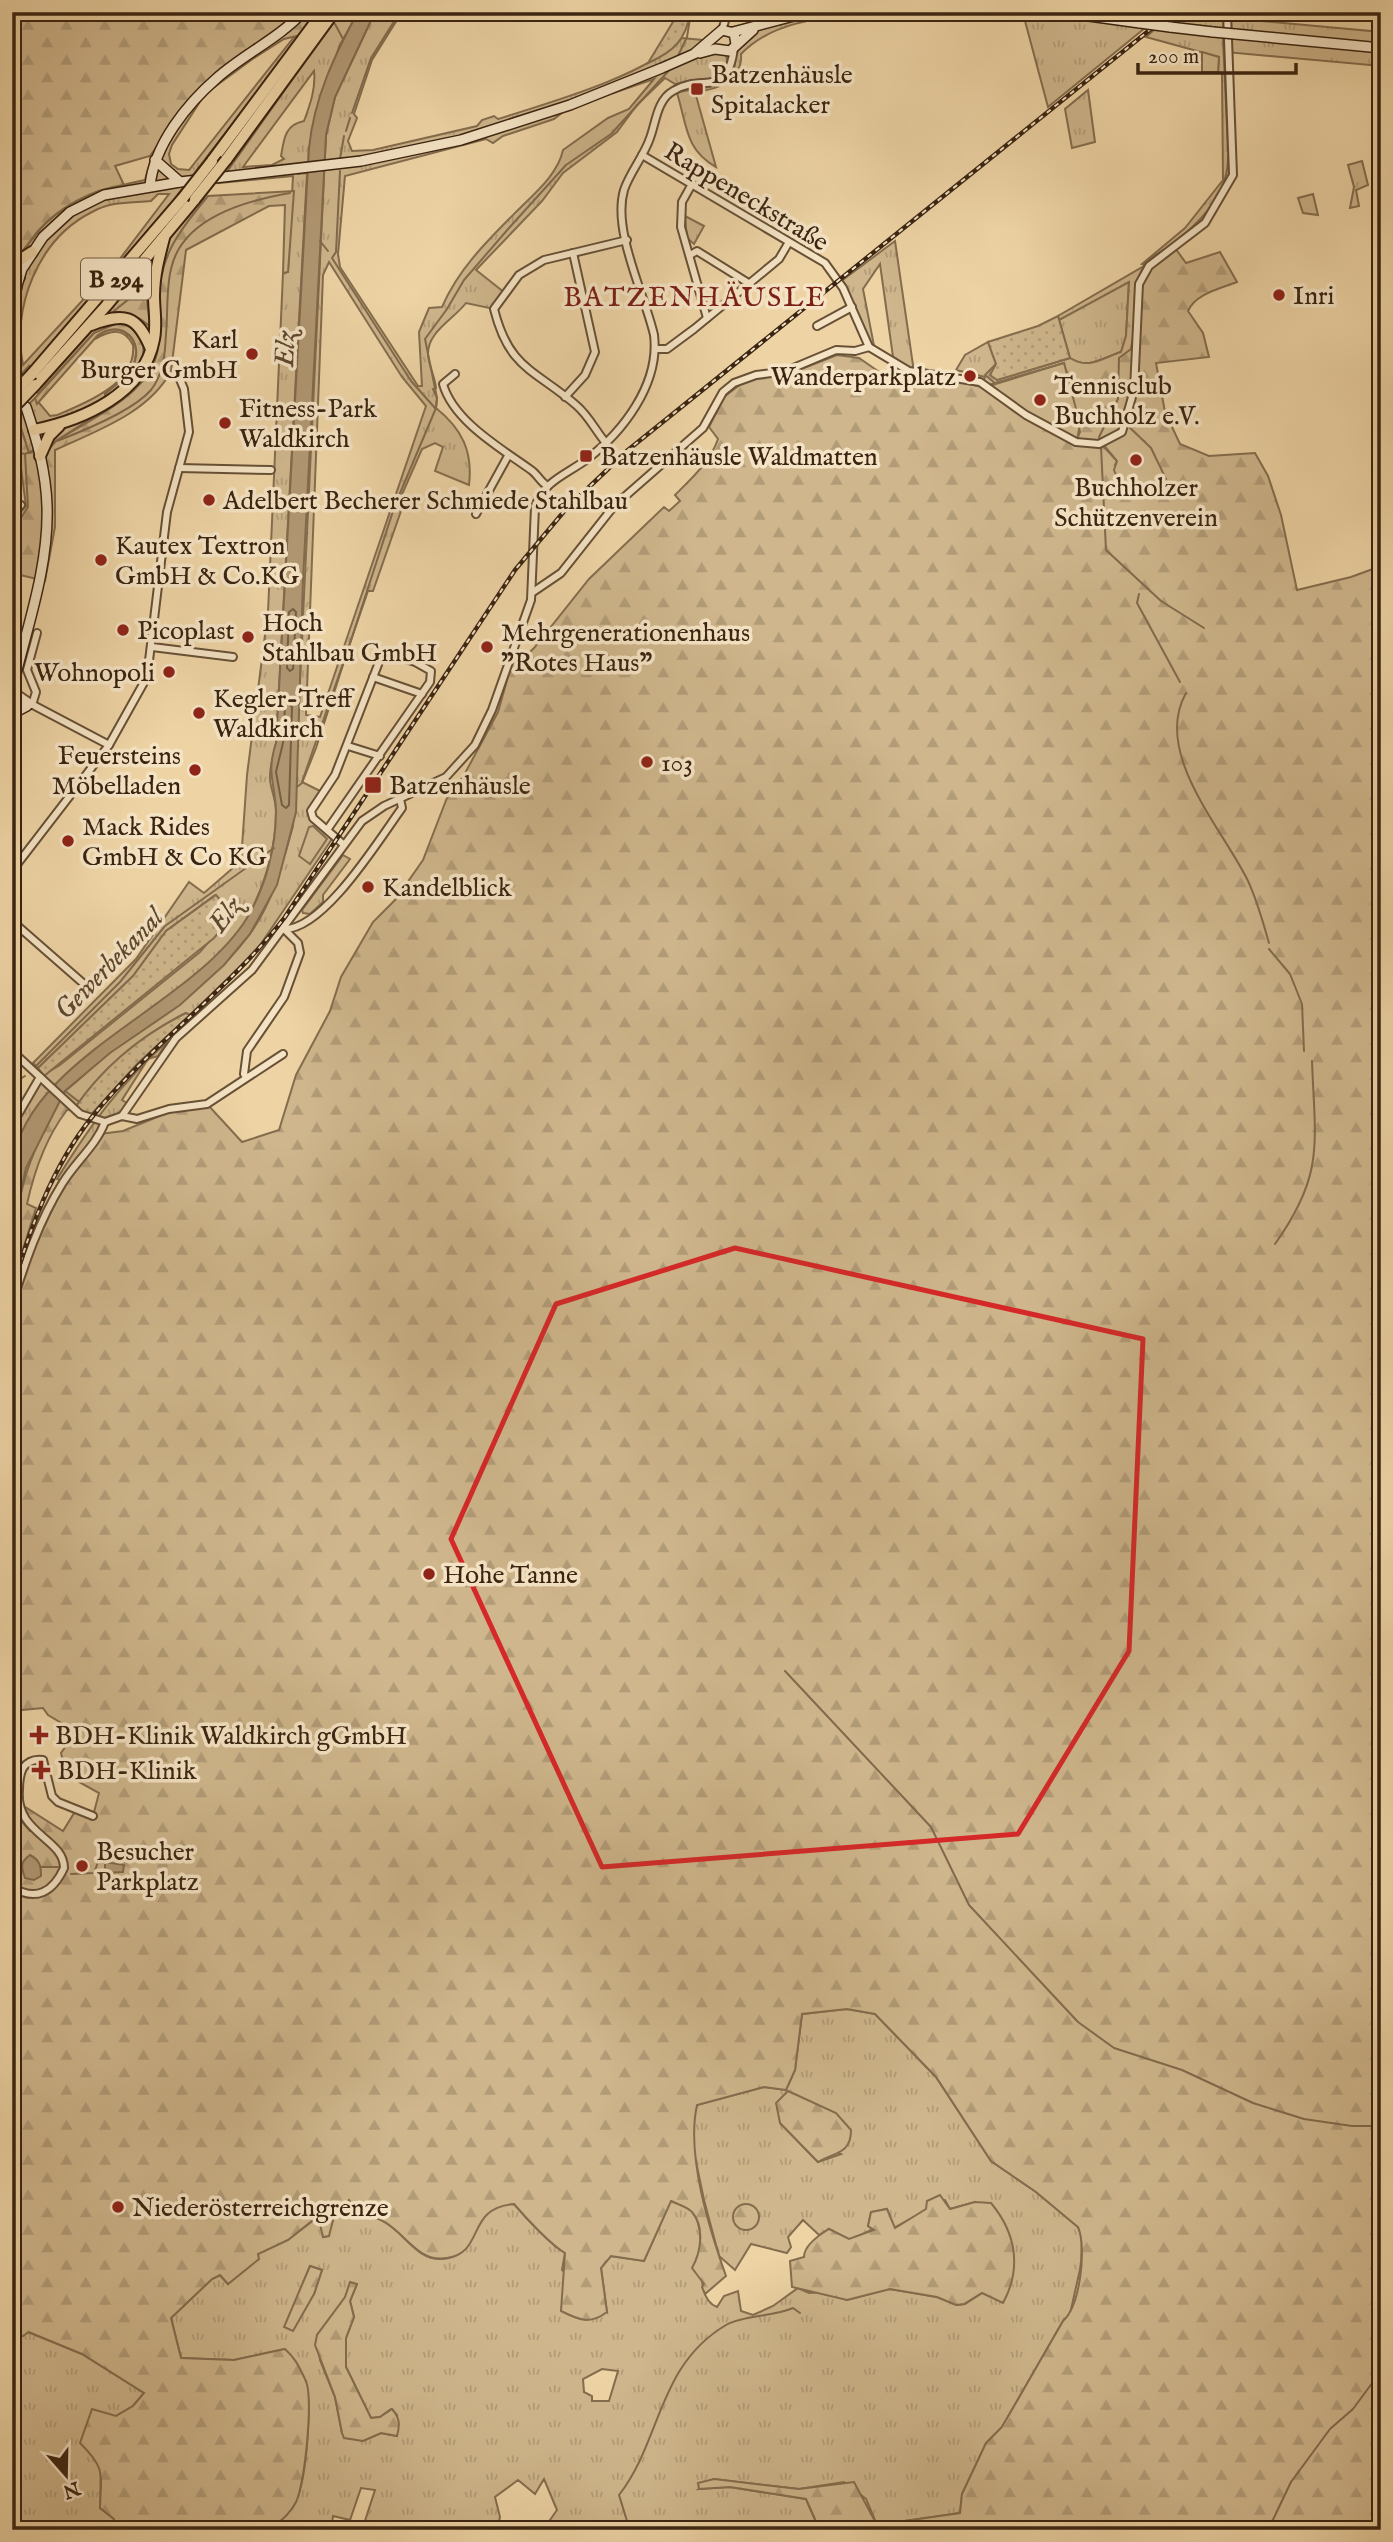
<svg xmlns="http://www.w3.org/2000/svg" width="1393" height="2542" font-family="'IM FELL English',serif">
<defs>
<pattern id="grass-tufts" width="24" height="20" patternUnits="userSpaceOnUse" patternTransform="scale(1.75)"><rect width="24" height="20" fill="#cfb68c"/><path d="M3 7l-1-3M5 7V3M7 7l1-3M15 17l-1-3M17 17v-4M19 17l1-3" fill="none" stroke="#b29c78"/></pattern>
<pattern id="forest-firs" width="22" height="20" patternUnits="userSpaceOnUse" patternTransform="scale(1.75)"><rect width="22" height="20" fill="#cfb68c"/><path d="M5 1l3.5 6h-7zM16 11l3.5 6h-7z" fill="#b29c78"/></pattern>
<pattern id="garden-dots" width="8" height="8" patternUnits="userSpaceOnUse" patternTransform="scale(1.75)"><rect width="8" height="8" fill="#cfb68c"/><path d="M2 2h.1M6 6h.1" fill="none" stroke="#b29c78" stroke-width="1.8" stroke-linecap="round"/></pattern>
</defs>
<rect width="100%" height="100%" fill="#eed4a5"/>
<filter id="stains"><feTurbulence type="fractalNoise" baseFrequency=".00286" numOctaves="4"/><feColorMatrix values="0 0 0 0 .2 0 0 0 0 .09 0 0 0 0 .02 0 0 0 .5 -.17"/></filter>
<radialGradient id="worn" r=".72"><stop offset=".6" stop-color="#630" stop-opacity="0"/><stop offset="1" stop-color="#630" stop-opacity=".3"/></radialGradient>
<g fill="url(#grass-tufts)" stroke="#846d4e" stroke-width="2" fill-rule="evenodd">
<path d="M340,12H358L339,47L309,148L308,166L298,167V174L307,173L276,743C274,754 269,768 270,780C271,790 276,800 276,811C276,847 266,881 250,913C196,1021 53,1029 12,1163V1125L40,1077L60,1065L200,952L232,915L215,895L166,931L133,976L38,1068L33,1063L136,959L189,882L204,893L241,861L247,775L268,612L283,273L288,272L293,176L219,183ZM314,71C316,88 310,105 304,121C284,125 284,140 281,156L284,159L272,165L243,167Z"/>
<path d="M375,12H402L372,60L354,114L357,118L348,141L352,151L373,150L477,126L482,120L494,116L498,119C548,103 648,75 682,38L703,40L713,52L726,55C734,84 694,81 675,84L665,78L637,105L617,132L563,173L542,201L476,270L505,293L494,309L466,303C453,320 427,332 428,355C429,366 435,377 436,388L433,389L437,398L436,408C462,429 473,451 469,485L435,471L443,447L435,443L422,449L396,508L401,511L373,591H368L302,782L322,792L308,812L310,819L332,839L256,951L190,1015L186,1013C145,1033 106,1065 79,1102L65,1091C81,1079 95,1064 110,1052C158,1015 212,986 249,935C273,903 282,865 293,826L326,135L335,97ZM654,79L629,109L608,118L563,150C558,174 535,193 518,210C489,239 459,268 442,307L429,308L419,332L422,386H418L340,267L338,254L345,176L486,139L493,143L503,136L554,119L567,109ZM329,262L402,377L426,406L320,717L306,715L323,275Z"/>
<path d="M792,12H875C830,17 774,19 741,54C743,80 717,90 695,92L716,167C685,150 687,125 677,93C693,87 714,91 728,78C738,70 733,59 737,48C744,30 778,24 794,19Z"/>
<path d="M959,12H1037L1145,28L1048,107L1025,21L960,16Z"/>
<path d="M1108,12H1165L1155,20Z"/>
<path d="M1221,12H1227L1229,18L1381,32V66L1226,52L1232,175L1205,223L1149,266L1142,264L1185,228L1223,180L1222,73L1218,72L1219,57L1146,37L1155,29L1168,31L1179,14L1221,18Z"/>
<path d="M301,35L176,197L205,199L200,205L159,332L153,367L127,395L56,441L49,449L29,453L17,416L35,398L50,416L57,415C86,403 137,383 133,345C123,326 110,331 95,339C116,316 146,339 133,366C127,378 114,386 105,394L106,397L143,359L127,324L94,333L38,394L29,366L12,384V261C26,251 33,236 45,224C71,197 110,187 145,180C158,125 203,86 246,51L254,58L205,94L172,145L169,154L171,164L178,169L189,170L294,37ZM158,194H169L116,264L23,365C11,308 38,239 92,212C112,201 130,203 151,201ZM146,292L150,326L115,311L134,295Z"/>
<path d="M1088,90L1095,142L1072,148L1065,109Z"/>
<path d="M1362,161L1368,185L1356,190L1359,206L1350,208L1354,187L1348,165Z"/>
<path d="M1313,194L1318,215L1303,213L1298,198Z"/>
<path d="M685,216L704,226L694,244L687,238Z"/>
<path d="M895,241L914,372L894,364L880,264L863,289L875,351L869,347L840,282Z"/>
<path d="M1129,281L1126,336L1121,352C1102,358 1089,370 1070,358L1059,320Z"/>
<path d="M988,342L996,364L986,375L995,383L989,385L983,382L985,377L956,370L965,355Z"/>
<path d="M343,855L350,859L323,895V902L310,914L303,913L302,910Z"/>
<path d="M168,1041L158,1056L148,1059L122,1100L127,1103L120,1113L101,1119L99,1131L60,1180L57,1179C91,1124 119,1085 168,1041Z"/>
<path d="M847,2009L875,2014L936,2077L991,2161L1036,2192L1078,2227L1082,2237L1081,2265L1070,2314L1063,2321L1002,2427L986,2443L962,2494L960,2513L877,2525L866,2499L844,2482L799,2489L714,2479L699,2489L730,2487L806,2499L815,2520V2530H543L557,2510L544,2479L535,2494L518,2480L495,2497L500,2517L497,2530H362L375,2490L361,2488L350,2520L333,2516L331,2530H270C280,2521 291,2513 296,2501C306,2480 313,2403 305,2381C302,2371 291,2359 284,2349L234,2360L181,2358L171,2318L212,2279L220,2275L228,2284L257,2254L288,2240L319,2216L323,2237L328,2236L333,2220L349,2199L358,2214C401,2216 409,2260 441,2259C477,2258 471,2219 493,2207C499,2204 507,2204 514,2204C526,2218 551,2245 565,2253L562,2270L607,2312L601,2268L610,2256L644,2261L671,2200C677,2203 686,2206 691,2210C712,2231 688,2296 717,2307L724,2296L738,2291L741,2311L753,2315L773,2306L798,2288L809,2293L825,2292L847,2300L889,2289L937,2297L957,2305L965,2304L982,2293L975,2202L950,2209L945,2200L894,2228L887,2209L871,2212L868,2226L874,2229L849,2240L829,2229L819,2235L803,2220L788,2237L791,2247L787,2253L751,2244L735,2270L719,2256L704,2200L694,2152L693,2121L697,2105L764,2087L786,2090L795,2070L802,2014ZM780,2123L841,2154L818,2162ZM310,2266L322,2270L314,2294L285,2327ZM357,2284L350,2301L354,2317L346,2338V2367L371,2418L380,2417L391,2409L397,2415V2436L381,2433L363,2441L342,2433L335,2397L320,2360L317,2335ZM602,2369L618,2371L609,2401H592V2396L584,2392L583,2379Z"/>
<path d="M28,2332L82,2354L144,2393L133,2406L116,2416L98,2460L101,2471L100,2508L114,2519L112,2530H12V2343Z"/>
</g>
<g fill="url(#forest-firs)" stroke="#846d4e" stroke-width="2" fill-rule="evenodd">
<path d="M12,12H317L301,35L284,39L254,58L246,51L196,92L150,156L115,166L124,185C92,189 58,208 37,232C29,242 23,253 12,261V254L20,244L12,241Z"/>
<path d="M294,191L288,272L283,273L285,205L269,206L186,250L171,371C149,413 96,431 55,450V527L45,581L12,573V522L26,506L21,468L16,458L12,457V421L17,416L29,453L49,449L56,441C87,421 137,400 153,365C162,346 158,326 158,306C159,257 177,233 208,196Z"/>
<path d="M1175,248L1186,263L1220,252L1237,282C1219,289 1195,294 1188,311L1203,333L1209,357L1156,363L1165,412L1180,444L1209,456L1255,453L1268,476L1281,515L1297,590L1351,577L1381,566V2530H815V2519L806,2499L730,2487L699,2489L698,2483L714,2479L799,2489L854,2482L877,2525L960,2513L962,2494L986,2443L1002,2427L1063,2321C1080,2306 1087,2248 1078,2227L1036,2192L991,2161L936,2077L875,2014L847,2009L802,2014L795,2070L786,2090L764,2087L697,2105C686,2155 709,2228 726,2276L705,2294L702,2287L704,2284L692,2268C701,2252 705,2227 692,2212C688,2207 677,2204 671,2201L644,2261L611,2256L601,2268L607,2312C590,2325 579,2320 561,2311L565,2253C551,2245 526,2218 514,2204C465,2208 486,2252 447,2258C409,2264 403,2216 358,2214L349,2200L333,2220L329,2236L323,2237L318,2216L288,2240L258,2254L259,2259L228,2284L220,2275L212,2279L171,2318L181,2358L234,2360L285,2349C296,2359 299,2367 305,2379C314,2395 305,2484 296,2502C290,2514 280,2521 270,2530H112L114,2519L100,2508C101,2473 106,2469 80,2443L92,2409L116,2416L133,2406L144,2393L82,2354L29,2332L12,2343V1810L30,1831H33L19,1803L63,1831L76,1810L93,1816L99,1793L79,1782L62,1757L61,1753L74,1735L73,1730L48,1715L43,1708L12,1711V1304L50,1204L100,1134L123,1131L174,1110L209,1106L242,1142L279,1130L296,1075L330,1011L341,977L373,922L395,900L423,860L450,790L463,777L498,712L513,659L522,660L534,648L589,579L664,507L669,511L680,501L675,495C692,478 710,462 718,439L709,427L724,397L746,380L786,375L837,355L859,358L898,385L909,371L987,388L1070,442H1076L1080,432L1064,363L995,383L985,375L996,364L997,380L1070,358C1089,370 1102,358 1121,352L1126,336L1129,282L1059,320L1058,316ZM1126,424L1151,448L1164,476L1115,465L1117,461L1104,447L1103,440Z"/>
<path d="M146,292L150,326L140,319L114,311L134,295Z"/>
<path d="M115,324C126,323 134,326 139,335C155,361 125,384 106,398L105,394C114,386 127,378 133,366C145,341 122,318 98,335L37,404L35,398L94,333Z"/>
<path d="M65,1091L79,1102L74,1109L67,1110C47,1136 34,1172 27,1204L36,1208L12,1284C12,1206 25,1158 65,1091Z"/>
<path d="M788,2091L836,2113L851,2130C851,2154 835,2152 818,2162L780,2123L776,2103Z"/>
<path d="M940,2195L950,2209L975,2202L991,2203C1016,2233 1022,2268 1003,2303L982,2293L964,2304L956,2305L937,2297L890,2289L847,2300L792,2287L790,2261L804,2257C804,2245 819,2235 829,2229L849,2239L874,2230L868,2226L871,2212L887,2209L895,2228L926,2209L927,2201Z"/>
<circle cx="746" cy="2217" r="13"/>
<path d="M310,2266L322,2270L314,2294L293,2331L284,2327Z"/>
<path d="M350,2282L357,2284L350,2301L354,2317L346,2338V2367L371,2418L380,2417L392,2409C400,2418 400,2425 397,2436L381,2433L363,2441L344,2438L342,2433L335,2397L315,2345L317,2335L345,2297Z"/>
</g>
<g fill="url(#garden-dots)" stroke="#846d4e" stroke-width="2">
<path d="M679,12H691C685,40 675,51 648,63Z"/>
<path d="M1058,316L1070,358L997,380L990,375L996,364L988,342L1038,326Z"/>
<path d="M216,895L233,915L214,938L44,1076L38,1068L133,976L166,931Z"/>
<path d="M186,1013L190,1015L137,1064L88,1118L74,1109C102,1068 142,1035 186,1013Z"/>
</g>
<g fill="#cfb68c" stroke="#846d4e" stroke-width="2">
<path d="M1202,52L1219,57L1218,72H1202Z"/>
<path d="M1064,363L1080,424L1077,440L1016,407L989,386Z"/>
<path d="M1126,424L1151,448L1166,479L1159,485L1133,494L1120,485L1114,470L1117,461L1102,443Z"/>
<path d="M313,826L327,839L310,864L299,856L309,827Z"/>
</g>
<g fill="#b19873" stroke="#816a4c" stroke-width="2">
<path d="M358,12H375L335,97L326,135L303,580L296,812L277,885L250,934L224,965L180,1005L110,1053L65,1091L26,1168L12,1233C12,1211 9,1186 12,1164C28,1056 191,1008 247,918C266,886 276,847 276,811C275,782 266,774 276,743L309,148C314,98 334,56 358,12Z"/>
<path d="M30,1855C40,1860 41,1866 41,1876L34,1880L25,1878C21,1867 20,1862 30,1855Z"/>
<path d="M105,1862L124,1865L123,1872L105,1873Z"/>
</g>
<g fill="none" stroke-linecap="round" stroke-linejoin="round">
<g stroke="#765e42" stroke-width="2">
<path d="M293,609L296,612L293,669L290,671L287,668L289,612Z"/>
<path d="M288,703L292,707L289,805L286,808L282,805L276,772L283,743L285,706Z"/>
</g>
<g stroke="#816a4c" stroke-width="2">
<path d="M335,24L343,39"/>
<path d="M1223,29L1224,13"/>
<path d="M1223,38L1228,149"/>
<path d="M677,58L687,37L691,12"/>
<path d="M352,113L371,58L400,12"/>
<path d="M346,131L350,118"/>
<path d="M340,159L344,136"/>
<path d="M340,171L336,252L332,258L411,381L435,408"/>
<path d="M1180,238C1206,216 1229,191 1228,155"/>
<path d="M320,241L328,251"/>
<path d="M1136,284L1146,261L1173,244"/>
<path d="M57,441C83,431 133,411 151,390C164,373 165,353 166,334C168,313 166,289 171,269C182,218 245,201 290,193"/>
<path d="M1100,441L1099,437L1118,399L1119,358L1131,349L1134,331"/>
<path d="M1101,447L1106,550L1161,601L1204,628"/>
<path d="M12,452L25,454L34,450"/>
<path d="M12,532L28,507L25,454"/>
<path d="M1139,594L1137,603L1180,682"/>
<path d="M1186,693C1152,753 1223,829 1248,881C1257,900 1263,922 1269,943"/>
<path d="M297,787L302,783L316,748L395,505L436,408L437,398L425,339L447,309L464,280L509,228L566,165L611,134L673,66"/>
<path d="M1269,949L1290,974L1302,1004L1304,1051"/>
<path d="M36,1066L120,982L165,926L274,848"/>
<path d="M12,1084L25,1076"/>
<path d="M1275,1244C1325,1174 1315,1143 1312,1061"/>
<path d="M785,1671L931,1827L969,1905L1078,2022L1114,2048L1182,2070L1253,2103L1304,2119L1352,2126H1381"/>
<path d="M41,1867H58"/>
<path d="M71,1874L94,1873L98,1862L103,1863"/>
<path d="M620,2530L627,2521L619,2495C662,2440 657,2366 726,2325C744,2315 772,2317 793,2308L800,2313"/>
<path d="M1268,2530L1291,2482L1330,2429L1353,2409L1381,2371"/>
</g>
<g stroke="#675036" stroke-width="10">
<g id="street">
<path d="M722,30L728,12"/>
<path d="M642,155L825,263L843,288L869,347"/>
<path d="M692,184L682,202L681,227L707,318"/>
<path d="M690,255L697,251L750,284"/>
<path d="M817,326L852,307"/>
<path d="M869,347L909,371L980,382L1026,415L1076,442L1099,444L1122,432L1134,390L1139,284L1149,266L1205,223L1233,175L1227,12"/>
<path d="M656,349H667L694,329L779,259L789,242"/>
<path d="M455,374L443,384C453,421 502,449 531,470C537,474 540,481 546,485"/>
<path d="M565,397L585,375L595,352L573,253"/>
<path d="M606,443C595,430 589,416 576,405C534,369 509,369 494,309L519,275L544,260L627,240"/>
<path d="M179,468L271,470"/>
<path d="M12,514L21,505"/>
<path d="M476,514L508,456"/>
<path d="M533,592L561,573L614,506L703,428L723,392L734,383L756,375L786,371L836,350L855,351L869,347"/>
<path d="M152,647L233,657"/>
<path d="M373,677L422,694"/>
<path d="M12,690L35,706L109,745"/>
<path d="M12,698L30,705"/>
<path d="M32,705L36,692L27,670L37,633"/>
<path d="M348,746L380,756"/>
<path d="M327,830L430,682L431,671L415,662L386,653L381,657L335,775L311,811L313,818L343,844"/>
<path d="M12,871L109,745L147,677L167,512L189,432L184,389L179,377"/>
<path d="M12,921L92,991"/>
<path d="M284,929C324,930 380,838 402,808L400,799"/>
<path d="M12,1051L80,1114L105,1122L122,1116L176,1038L252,970L362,821L384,806L446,777L475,745L492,710L531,600L535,507C544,481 565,475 586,460C623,432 660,384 654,335C645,295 612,231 624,190C630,172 644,156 650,138C656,122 657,100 673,91C703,72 727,101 734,48"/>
<path d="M246,1077L244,1074L247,1051L284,997L300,953L298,943L284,929"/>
<path d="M122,1116L137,1119L169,1109L207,1104L283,1054"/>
<path d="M12,1125L40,1077"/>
<path d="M12,1304C25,1263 39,1221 62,1184C75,1162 96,1146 105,1122"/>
<path d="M12,1887C36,1902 53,1892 64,1868C64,1838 15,1834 19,1790C19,1783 20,1774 23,1768C28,1761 35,1759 43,1760L52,1796L58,1802L93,1816"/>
</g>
</g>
<g stroke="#3a2411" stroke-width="12">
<g id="secondary">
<path d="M1060,12L1140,23"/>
<path d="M1170,27L1213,32"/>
<path d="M733,32L809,12"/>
<path d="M1235,34L1381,48"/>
<path d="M700,53L715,49L730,51L753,30"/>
<path d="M155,160L180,182"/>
<path d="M150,186C154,145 187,104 217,78C244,54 278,39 303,12"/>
<path d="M12,302L22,269L43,237L70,212L104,195L180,182L361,161L461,140L570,105L662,68L694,54L722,30L734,33L736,44"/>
<path d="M12,359L17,376"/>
<path d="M12,690C26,630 49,568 47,506C46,472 37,440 26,407"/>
<path d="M12,714L27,706"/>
</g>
</g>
<g stroke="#3a2411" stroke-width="14">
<g id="highway">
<path d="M226,160L334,12"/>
<path d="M212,161L323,12"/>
<path d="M12,265L32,252"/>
<path d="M12,275L19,277"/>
<path d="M12,285L16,287"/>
<path d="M91,325C125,312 137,315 151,349"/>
<path d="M32,374L183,198"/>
<path d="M35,385L106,306L195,199"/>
<path d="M34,430C83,420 144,394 154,339C157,324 154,310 154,296C154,276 159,257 164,238"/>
<path d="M40,456L49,436L59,426"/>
</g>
</g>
<use href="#street" stroke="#f4e3c4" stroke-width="6"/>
<use href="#secondary" stroke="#f4e3c4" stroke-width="9"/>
<use href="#highway" stroke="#eed4a5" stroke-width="10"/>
<g stroke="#3a2411" stroke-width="4.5">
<path id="rail" d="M12,1291C29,1230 52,1167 92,1117C151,1044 228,991 285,917L515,570L566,509L628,450L1172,12"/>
</g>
<use href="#rail" stroke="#f4e3c4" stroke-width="2" stroke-dasharray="5" stroke-linecap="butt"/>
<g stroke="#3a2411" stroke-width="12" stroke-linecap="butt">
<g id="secondary-bridge">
<path d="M1140,23L1170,27"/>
<path d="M1213,32L1235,34"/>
</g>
</g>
<g stroke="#3a2411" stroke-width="14" stroke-linecap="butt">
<g id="highway-bridge">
<path d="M183,198L212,161"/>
<path d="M195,199L226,160"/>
<path d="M12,395L32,374"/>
<path d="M12,409L35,385"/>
</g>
</g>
<use href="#secondary-bridge" stroke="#f4e3c4" stroke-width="9"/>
<use href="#highway-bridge" stroke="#eed4a5" stroke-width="10"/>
</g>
<path fill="none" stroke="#d62828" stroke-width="5" stroke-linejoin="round" d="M735,1248L1143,1339L1129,1651L1018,1834L602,1867L451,1539L556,1304Z"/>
<g fill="#8f2418" stroke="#f4e3c4" stroke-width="2.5">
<rect x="690" y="82" width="14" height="14" rx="3.5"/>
<circle cx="1279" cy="295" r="7"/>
<circle cx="252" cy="354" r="7"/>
<circle cx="970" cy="376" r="7"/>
<circle cx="1040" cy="400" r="7"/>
<circle cx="225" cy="423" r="7"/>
<rect x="579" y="449" width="14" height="14" rx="3.5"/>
<circle cx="1136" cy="460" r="7"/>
<circle cx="209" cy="500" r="7"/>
<circle cx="101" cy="560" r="7"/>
<circle cx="123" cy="630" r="7"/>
<circle cx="248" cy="637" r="7"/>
<circle cx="487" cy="647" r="7"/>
<circle cx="169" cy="672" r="7"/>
<circle cx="199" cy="713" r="7"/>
<circle cx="647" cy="762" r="7"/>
<circle cx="195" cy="770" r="7"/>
<rect x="364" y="776" width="18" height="18" rx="3.5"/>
<circle cx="68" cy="841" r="7"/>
<circle cx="368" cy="887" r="7"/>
<circle cx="429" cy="1574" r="7"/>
<path d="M35.5 1724.5h7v7h7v7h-7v7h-7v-7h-7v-7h7z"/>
<path d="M37.5 1759.5h7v7h7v7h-7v7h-7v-7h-7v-7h7z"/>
<circle cx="82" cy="1866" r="7"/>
<circle cx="118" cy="2207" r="7"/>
</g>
<g text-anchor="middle" stroke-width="7" stroke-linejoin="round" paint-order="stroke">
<rect fill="#f4e3c4" stroke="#725d47" stroke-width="2" x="81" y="258.5" width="70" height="41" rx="5"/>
<g font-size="24" font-weight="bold" fill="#3a2411">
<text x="116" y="287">B 294</text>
</g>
<g font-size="26" fill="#3a2411" stroke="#f4e3c4" text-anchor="start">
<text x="711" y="83">Batzenhäusle<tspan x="711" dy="30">Spitalacker</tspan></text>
<text x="1293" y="304">Inri</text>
<text x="238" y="348" text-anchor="end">Karl<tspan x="238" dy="30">Burger GmbH</tspan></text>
<text x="956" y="385" text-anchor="end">Wanderparkplatz</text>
<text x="1054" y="394">Tennisclub<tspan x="1054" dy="30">Buchholz e.V.</tspan></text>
<text x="239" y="417">Fitness-Park<tspan x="239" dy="30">Waldkirch</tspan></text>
<text x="600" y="465">Batzenhäusle Waldmatten</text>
<text x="1136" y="496" text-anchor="middle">Buchholzer<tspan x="1136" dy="30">Schützenverein</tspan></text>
<text x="223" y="509">Adelbert Becherer Schmiede Stahlbau</text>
<text x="115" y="554">Kautex Textron<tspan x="115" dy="30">GmbH &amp; Co.KG</tspan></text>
<text x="262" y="631">Hoch<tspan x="262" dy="30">Stahlbau GmbH</tspan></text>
<text x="137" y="639">Picoplast</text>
<text x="501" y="641">Mehrgenerationenhaus<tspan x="501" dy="30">"Rotes Haus"</tspan></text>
<text x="155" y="681" text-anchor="end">Wohnopoli</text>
<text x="213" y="707">Kegler-Treff<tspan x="213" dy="30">Waldkirch</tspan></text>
<text x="181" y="764" text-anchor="end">Feuersteins<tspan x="181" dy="30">Möbelladen</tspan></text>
<text x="661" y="771">103</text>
<text x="389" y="794">Batzenhäusle</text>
<text x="82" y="835">Mack Rides<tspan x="82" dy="30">GmbH &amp; Co KG</tspan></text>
<text x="382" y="896">Kandelblick</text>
<text x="443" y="1583">Hohe Tanne</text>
<text x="55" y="1744">BDH-Klinik Waldkirch gGmbH</text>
<text x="57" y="1779">BDH-Klinik</text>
<text x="96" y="1860">Besucher<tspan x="96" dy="30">Parkplatz</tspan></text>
<text x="132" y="2216">Niederösterreichgrenze</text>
</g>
<g font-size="26" fill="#3a2411" stroke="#f4e3c4">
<text transform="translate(747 196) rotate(31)" y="9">Rappeneckstraße</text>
</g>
<g font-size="28" letter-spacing="2" fill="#7a1f14" stroke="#f4e3c4">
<text x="695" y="306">BATZENHÄUSLE</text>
</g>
<g font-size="28" font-style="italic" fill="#5e472e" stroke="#f4e3c4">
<text transform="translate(284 349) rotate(-87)" y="10">Elz</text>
<text transform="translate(224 914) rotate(-53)" y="10">Elz</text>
<text transform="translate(108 963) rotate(-46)" y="10">Gewerbekanal</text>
</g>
</g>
<rect width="1393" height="2542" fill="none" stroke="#eed4a5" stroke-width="42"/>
<rect x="14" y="14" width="1365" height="2514" fill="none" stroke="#3a2411" stroke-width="3.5"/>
<rect x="21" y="21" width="1351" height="2500" fill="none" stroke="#3a2411" stroke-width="2"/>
<g transform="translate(66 2475) rotate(160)" stroke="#f4e3c4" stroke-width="5" paint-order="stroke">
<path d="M0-5L12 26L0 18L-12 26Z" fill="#3a2411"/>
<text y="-10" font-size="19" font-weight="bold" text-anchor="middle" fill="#3a2411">N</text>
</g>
<path d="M1138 63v10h158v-10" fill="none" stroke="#3a2411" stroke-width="3.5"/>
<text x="1148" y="63" font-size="21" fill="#3a2411" stroke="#f4e3c4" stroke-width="5" paint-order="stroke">200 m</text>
<rect width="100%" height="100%" filter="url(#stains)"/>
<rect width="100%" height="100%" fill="url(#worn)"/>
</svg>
